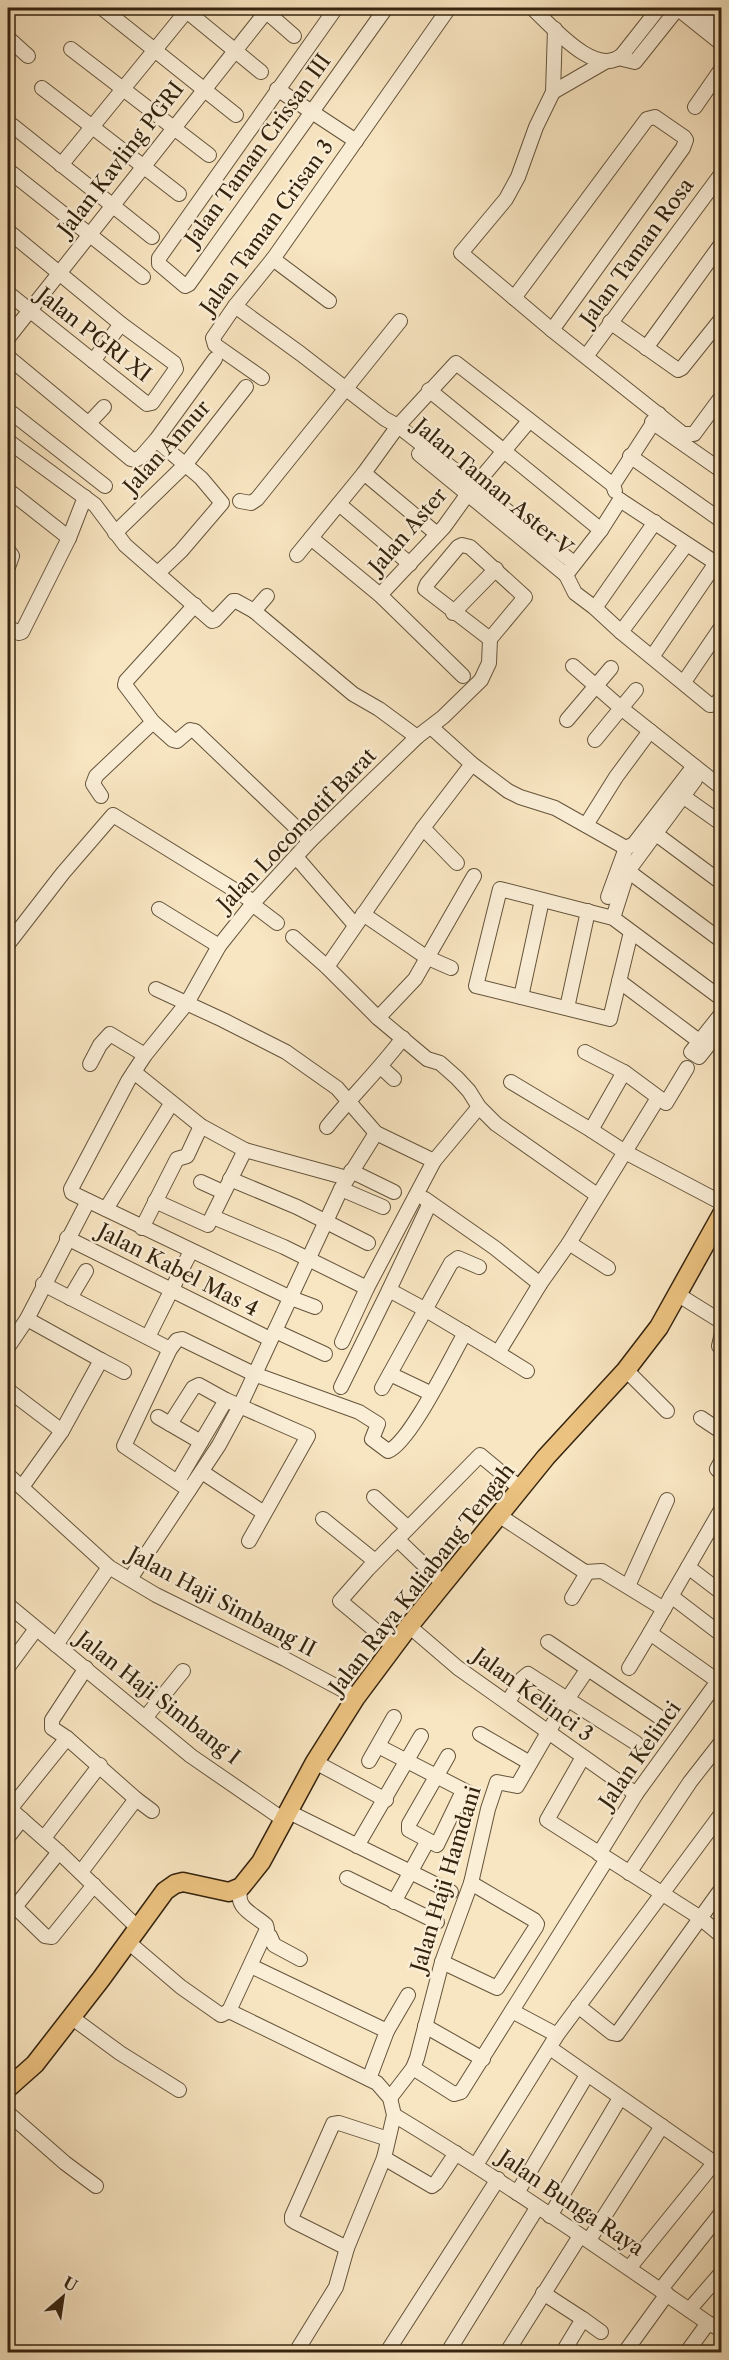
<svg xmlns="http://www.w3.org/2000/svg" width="729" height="2360" font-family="'Libre Caslon Text',serif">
<rect width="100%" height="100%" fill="#f8e5c1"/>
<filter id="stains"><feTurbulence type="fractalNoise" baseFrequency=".00333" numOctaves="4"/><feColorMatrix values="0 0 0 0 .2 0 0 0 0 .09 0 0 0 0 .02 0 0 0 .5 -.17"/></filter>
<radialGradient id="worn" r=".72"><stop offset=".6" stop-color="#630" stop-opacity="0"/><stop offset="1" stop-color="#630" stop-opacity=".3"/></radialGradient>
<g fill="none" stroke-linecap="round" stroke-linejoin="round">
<g stroke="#65543b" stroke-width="16">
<g id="minor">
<path d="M102,8L236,115"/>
<path d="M183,8L261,72"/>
<path d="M262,8L294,36"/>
<path d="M336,8L159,258V264L185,286L189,284L386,8"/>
<path d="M532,8C551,25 596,79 622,55L659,8"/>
<path d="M677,8L722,44"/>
<path d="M694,8L722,30"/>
<path d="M555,29L553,92L536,127L518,177L506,199L461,253L552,330L683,434H694L722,396"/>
<path d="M8,38L28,56"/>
<path d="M71,49L209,155"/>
<path d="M618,58L635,62L678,8"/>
<path d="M42,88L179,194"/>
<path d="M277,89L356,141"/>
<path d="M553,92L605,62"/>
<path d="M695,107L722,68"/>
<path d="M8,122L152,237"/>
<path d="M61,165L189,8"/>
<path d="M8,170L143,277"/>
<path d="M8,231L121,324L174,363L176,369L152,403L147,404L8,293"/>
<path d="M273,259L329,301"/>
<path d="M514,298L647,119L655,117L684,137L686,140L683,148L552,330"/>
<path d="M235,306L301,354L385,419L398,426L574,563"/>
<path d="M610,322L678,370L682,368L722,318"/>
<path d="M8,338L269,8"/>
<path d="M646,348L722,243"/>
<path d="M587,355L722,173"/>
<path d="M8,357L131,459L135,460L141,457L156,440L215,359"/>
<path d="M93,361L121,324"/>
<path d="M262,378L215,345L213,338L235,306L273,259L449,8"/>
<path d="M429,390L601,530"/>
<path d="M8,410L105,486"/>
<path d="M652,422L722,471"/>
<path d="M89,423L104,407"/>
<path d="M156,440L201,478L222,503L181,551L159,572"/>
<path d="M8,441L95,505L125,545L212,621L215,620L233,601H236L254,611L353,694L379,709L417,737"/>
<path d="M419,454L566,575"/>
<path d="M630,456L722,521"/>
<path d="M364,473L437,534"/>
<path d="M8,490L69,538"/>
<path d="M615,491L613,485L659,414"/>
<path d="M620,500L722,567"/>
<path d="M240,501L251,503L257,499L400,321"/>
<path d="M339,504L410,564"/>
<path d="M115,533L185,465L246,387"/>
<path d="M311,538L380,595L463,676"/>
<path d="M462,545L470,547L525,597L490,639L425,589L427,584L458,547Z"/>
<path d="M8,550L12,556L8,567"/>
<path d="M297,555L364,473L398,426L456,363L613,485"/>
<path d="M569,571L601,530L620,500"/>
<path d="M566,575L575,593L595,608L621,632L710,705L716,704L722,696"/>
<path d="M380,595L444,527L467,495L529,421"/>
<path d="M195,605L126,681L125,685L153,722L173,740L177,741L190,730L195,731L310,841"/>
<path d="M595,608L655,522"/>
<path d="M254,611L267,596"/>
<path d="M453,613L496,569"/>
<path d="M8,627L19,633L22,632L69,538L85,497"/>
<path d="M621,632L686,545"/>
<path d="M652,657L716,563"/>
<path d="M573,666L621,708L722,788"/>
<path d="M684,682L722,626"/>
<path d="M567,720L611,668"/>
<path d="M431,727L472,764L508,791L520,797L555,808L626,848L634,844L694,766"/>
<path d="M595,740L636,690"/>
<path d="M101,796L93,784L96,776L153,722"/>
<path d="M684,797L722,824"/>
<path d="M586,825L616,777L650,731"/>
<path d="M423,828L457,863"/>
<path d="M656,834L722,883"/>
<path d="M297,858L355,925"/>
<path d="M628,871L722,941"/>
<path d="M608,897L626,848"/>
<path d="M252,904L277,923"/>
<path d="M159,909L219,946"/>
<path d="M363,914L426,957L451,968"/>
<path d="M613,918L628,871L695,780"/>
<path d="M631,932L610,1019L476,986L500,889L613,918L722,999"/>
<path d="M293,937L327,967L378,1018L427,1059L440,1063L457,1078L469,1091L479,1107L496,1124L597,1195"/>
<path d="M8,944L63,873L113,815L254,902"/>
<path d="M327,967L423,828L472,764"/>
<path d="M619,981L699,1041"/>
<path d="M156,989L223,1020L286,1052L337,1088L376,1133L434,1161"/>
<path d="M521,997L542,900"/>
<path d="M567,1008L588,911"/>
<path d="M722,1013L691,1052L699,1057L722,1028"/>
<path d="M378,1018L415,979L474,876"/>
<path d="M585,1052L624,1072L666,1103L687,1068"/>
<path d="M90,1064L100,1045L110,1034L145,1055"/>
<path d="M381,1067L394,1079"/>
<path d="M134,1072L201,1126L245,1150L347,1178"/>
<path d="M511,1082L591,1130L625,1152L722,1203"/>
<path d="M327,1127C351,1097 379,1070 403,1038"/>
<path d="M591,1130L624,1072"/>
<path d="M351,1171L394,1192"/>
<path d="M230,1179L297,1207L368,1243"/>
<path d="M201,1182L223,1192"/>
<path d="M341,1189L383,1207"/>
<path d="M425,1199L495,1248L540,1284"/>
<path d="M155,1201L208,1225L245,1150"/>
<path d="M430,1203L389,1290L426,1310L498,1353L540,1284L569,1243L658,1098"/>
<path d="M106,1209L171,1104"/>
<path d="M213,1217L284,1247L367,1288"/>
<path d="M142,1228L177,1159L187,1156L201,1126"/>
<path d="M67,1238L270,1339"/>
<path d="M569,1243L608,1268"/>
<path d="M43,1284L170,1349L177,1340L182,1339L254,1374L359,1412L378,1424L372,1439L388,1451C410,1443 451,1357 465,1333"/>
<path d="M677,1294L722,1322"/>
<path d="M70,1298L86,1271"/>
<path d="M315,1307L291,1298L72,1193L71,1189L128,1081L145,1055L187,1003L219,946L254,902L310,841L417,737L443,717L481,680L489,663L490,639"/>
<path d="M275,1331L325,1354"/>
<path d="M722,1333L719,1346L722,1349"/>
<path d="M148,1337L191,1251"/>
<path d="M342,1342L367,1288L434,1161L479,1107"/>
<path d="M8,1347L27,1319L88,1201"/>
<path d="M170,1349L124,1446L189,1490"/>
<path d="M498,1353L527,1371"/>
<path d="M101,1360L124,1372"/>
<path d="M626,1370L667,1411"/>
<path d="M390,1374L430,1393"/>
<path d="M341,1387L389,1290"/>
<path d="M382,1388L451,1263L458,1258L479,1267"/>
<path d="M8,1390L62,1431"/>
<path d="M158,1417L201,1442L178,1481"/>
<path d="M701,1418L722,1432"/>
<path d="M170,1424L193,1388L199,1385L226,1400L308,1436L249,1541"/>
<path d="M201,1442L226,1400"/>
<path d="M722,1460L717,1469L722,1474"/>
<path d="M202,1472L264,1513"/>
<path d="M8,1475L109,1567L156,1595L285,1659L356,1697"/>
<path d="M22,1487L62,1431L101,1360L27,1319"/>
<path d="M374,1497L408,1528"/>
<path d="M722,1508L650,1633L722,1684"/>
<path d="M500,1516L585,1572L602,1571L664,1609"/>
<path d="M323,1519L375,1561"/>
<path d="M397,1539L444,1584"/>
<path d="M688,1567L722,1593"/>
<path d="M130,1579L219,1445L240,1406L341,1189L376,1133"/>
<path d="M628,1586L667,1500"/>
<path d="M671,1596L722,1635"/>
<path d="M572,1598L587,1573"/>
<path d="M8,1605L191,1756L284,1820"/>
<path d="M409,1626L458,1668L636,1794"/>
<path d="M548,1642L658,1716"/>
<path d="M56,1645L109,1567"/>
<path d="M394,1646L340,1601L368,1569L480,1455L521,1489"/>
<path d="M8,1667L36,1629"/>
<path d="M629,1668L650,1633"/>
<path d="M508,1702L522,1679L528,1674L636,1743"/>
<path d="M145,1718L183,1671"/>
<path d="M480,1734L530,1763"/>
<path d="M67,1738L52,1728V1720L86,1668"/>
<path d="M378,1746L471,1794"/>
<path d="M448,1756L409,1824V1830L437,1845L463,1791"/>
<path d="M583,1757L547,1820L699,1917L722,1936"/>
<path d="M369,1761L394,1717"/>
<path d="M315,1762L386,1800"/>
<path d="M136,1799L152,1811"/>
<path d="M8,1807L59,1852L137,1927"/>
<path d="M10,1809L67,1738L136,1799L81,1872"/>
<path d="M289,1812L451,1892"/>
<path d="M8,1837L22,1819"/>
<path d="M44,1838L100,1765"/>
<path d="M357,1846L421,1736"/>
<path d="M599,1854L636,1794L718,1681"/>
<path d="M629,1873L690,1782L722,1741"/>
<path d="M347,1878L437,1922"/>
<path d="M8,1900L45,1936L52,1937L94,1885"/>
<path d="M394,1902L427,1842"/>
<path d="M15,1907L59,1852"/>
<path d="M266,1933L270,1936L274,1945L300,1959"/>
<path d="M127,1941L181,1987L218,2013L221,2015L229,2011"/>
<path d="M442,1962L497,1988L536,1927L537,1924L534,1920L471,1883"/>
<path d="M251,1966L387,2031L369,2079"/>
<path d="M578,2006L612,2033L617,2034L722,1888"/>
<path d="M229,2011L377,2083L390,2098L394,2115L384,2158L347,2248L336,2287L296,2352"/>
<path d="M229,2011L267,1929L266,1925C252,1913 234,1908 241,1887"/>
<path d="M512,2011L557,2035"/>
<path d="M71,2017L120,2053L179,2090"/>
<path d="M425,2026L483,2059"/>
<path d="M387,2031L408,1995"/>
<path d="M550,2048L722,2168"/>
<path d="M413,2068L454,2094L461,2092L607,1859"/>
<path d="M390,2098L413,2068L417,2058L442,1962L471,1883L488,1809L497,1782L517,1786L568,1698L587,1670"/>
<path d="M8,2113L65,2163L96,2186"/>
<path d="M394,2115C502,2180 605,2252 708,2323L722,2330"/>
<path d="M384,2158L432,2186L436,2183L456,2153"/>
<path d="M476,2165L557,2035L722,1813"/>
<path d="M517,2193L587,2075"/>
<path d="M550,2216L620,2098"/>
<path d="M589,2240L662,2126"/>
<path d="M347,2248L295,2222L292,2220V2216L333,2124L339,2123L388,2139"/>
<path d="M630,2267L715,2162"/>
<path d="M661,2289L722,2212"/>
<path d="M543,2293L583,2319L563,2352"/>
<path d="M689,2310L722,2272"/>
<path d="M583,2319L601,2332"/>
<path d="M387,2352L498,2179"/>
<path d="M448,2352L537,2208"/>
<path d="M507,2352L580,2236"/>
<path d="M625,2352L667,2294"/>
<path d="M687,2352L708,2323"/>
</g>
</g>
<g stroke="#34230e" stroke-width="21">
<path id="major" d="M8,2088L35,2064L101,1979L165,1891L175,1884L183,1882L229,1892L241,1887L261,1862L315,1762L356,1697L409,1626L546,1457L626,1370L659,1327L722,1214"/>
</g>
<use href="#minor" stroke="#faeed7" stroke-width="14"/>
<use href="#major" stroke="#ecc280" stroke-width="18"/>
</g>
<g text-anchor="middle" stroke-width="5" stroke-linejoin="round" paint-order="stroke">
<g font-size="21" fill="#34230e" stroke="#faeed7">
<text transform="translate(258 150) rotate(-54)" y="7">Jalan Taman Crissan III</text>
<text transform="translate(121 159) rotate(-52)" y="7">Jalan Kavling PGRI</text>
<text transform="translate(267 227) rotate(-54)" y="7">Jalan Taman Crisan 3</text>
<text transform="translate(637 252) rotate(-54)" y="7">Jalan Taman Rosa</text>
<text transform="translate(94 335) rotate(38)" y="7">Jalan PGRI XI</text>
<text transform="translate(167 447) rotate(-48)" y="7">Jalan Annur</text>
<text transform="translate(493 487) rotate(40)" y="7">Jalan Taman Aster V</text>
<text transform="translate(408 531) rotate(-49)" y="7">Jalan Aster</text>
<text transform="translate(297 830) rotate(-46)" y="7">Jalan Locomotif Barat</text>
<text transform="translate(178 1270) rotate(27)" y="7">Jalan Kabel Mas 4</text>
<text transform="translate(422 1579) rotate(-52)" y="7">Jalan Raya Kaliabang Tengah</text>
<text transform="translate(222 1602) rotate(28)" y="7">Jalan Haji Simbang II</text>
<text transform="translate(533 1695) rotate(36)" y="7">Jalan Kelinci 3</text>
<text transform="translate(158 1698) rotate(38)" y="7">Jalan Haji Simbang I</text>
<text transform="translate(640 1755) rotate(-55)" y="7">Jalan Kelinci</text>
<text transform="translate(446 1879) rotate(-73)" y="7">Jalan Haji Hamdani</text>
<text transform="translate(571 2203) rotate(34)" y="7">Jalan Bunga Raya</text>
</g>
</g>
<rect width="729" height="2360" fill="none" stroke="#f8e5c1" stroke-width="30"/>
<rect x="9" y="9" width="711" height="2342" fill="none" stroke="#34230e" stroke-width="3"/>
<rect x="15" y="15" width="699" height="2330" fill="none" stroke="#34230e" stroke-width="1.5"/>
<g transform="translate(63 2297) rotate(29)" stroke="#faeed7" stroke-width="4.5" paint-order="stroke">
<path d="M0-4.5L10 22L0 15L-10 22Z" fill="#34230e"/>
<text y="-9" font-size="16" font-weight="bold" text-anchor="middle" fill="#34230e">U</text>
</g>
<rect width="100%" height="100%" filter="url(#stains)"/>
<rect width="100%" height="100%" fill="url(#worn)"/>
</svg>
